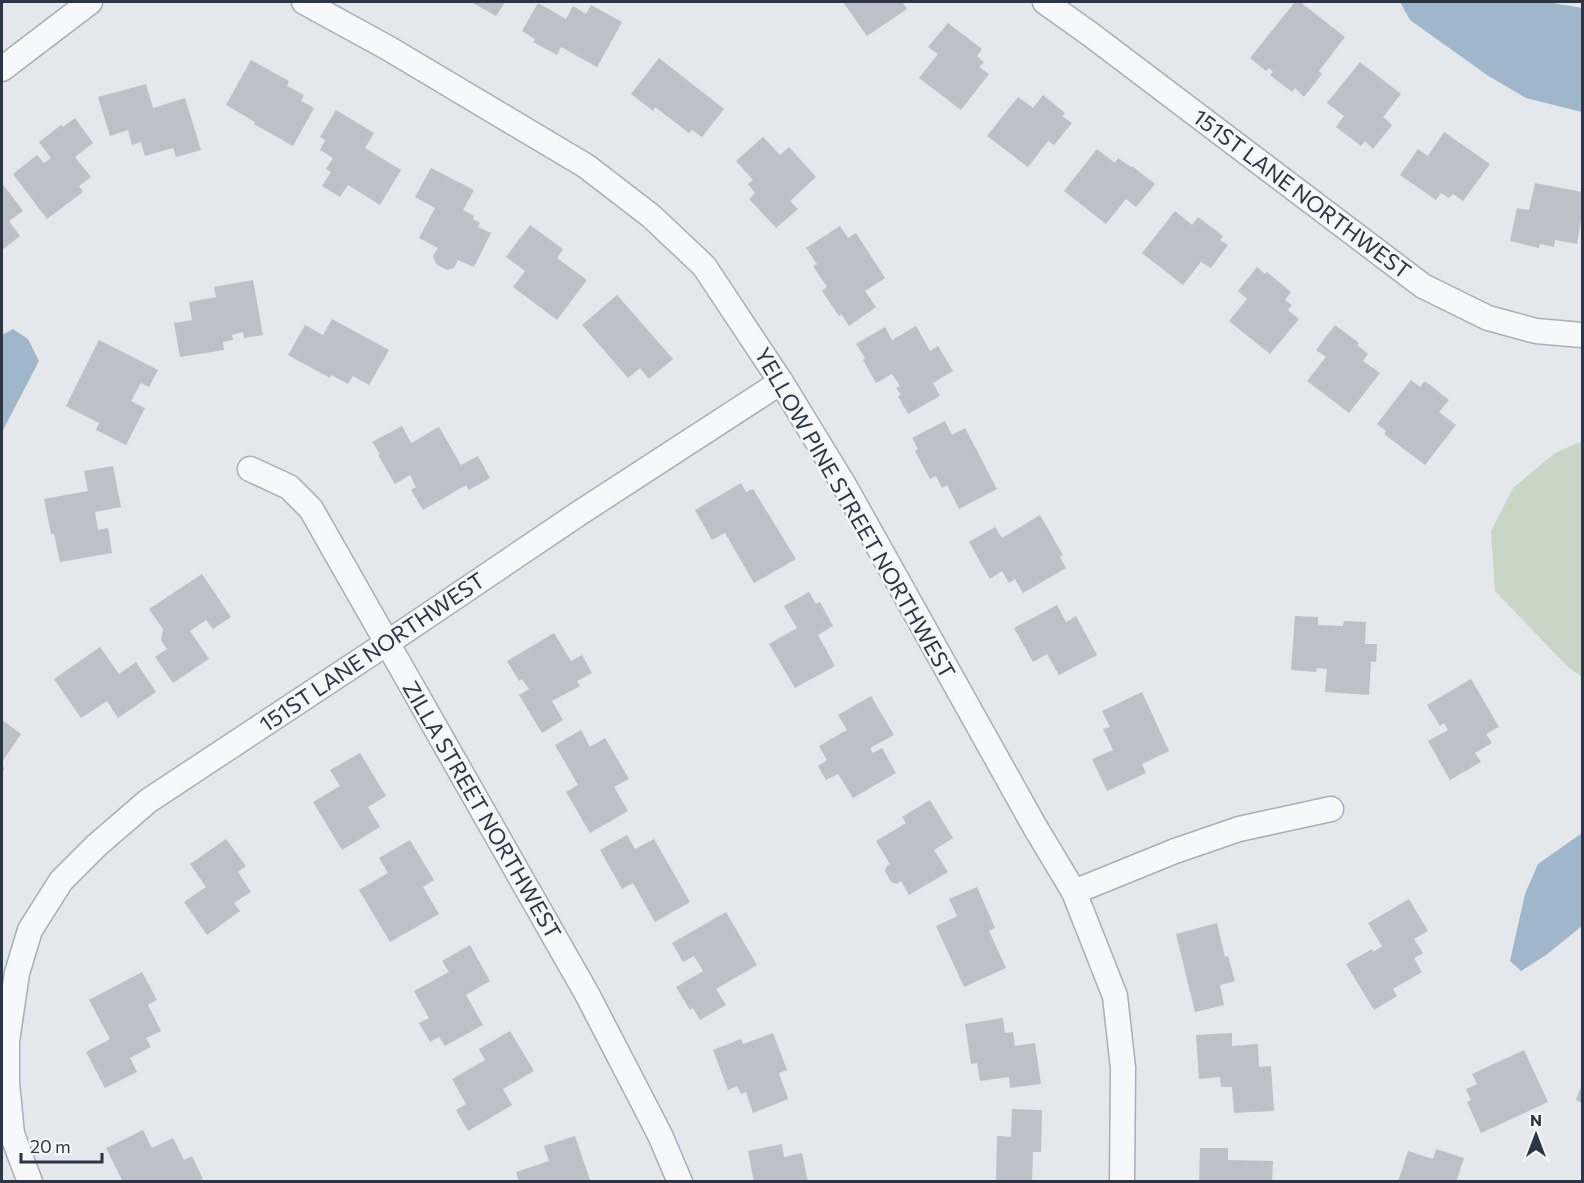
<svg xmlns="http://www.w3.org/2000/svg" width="1584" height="1183" font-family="Commissioner,sans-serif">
<rect width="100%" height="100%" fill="#e4e7ec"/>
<path fill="#c9d6c5" d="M1582,441V677L1568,667L1495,591L1491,531L1513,488L1555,453Z"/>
<g fill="#9fb6cb">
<path d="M1400,2H1547L1582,8V112L1526,98L1487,75L1410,20Z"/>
<path d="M13,329L28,339L39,361L2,432V335Z"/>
<path d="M1582,833V926L1546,955L1521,971L1510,961L1525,894L1538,864Z"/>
</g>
<g fill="#bbc0c9">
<path d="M471,2H505L496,16Z"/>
<path d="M843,2H902L907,9L867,36Z"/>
<path d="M1295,2H1300L1345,37L1319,71L1322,74L1304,97L1295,88L1292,92L1270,75L1273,72L1269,68L1266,71L1250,58Z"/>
<path d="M538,3L566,19L573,6L586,14L591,5L622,22L597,67L561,47L557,55L533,42L535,39L522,31Z"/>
<path d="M948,23L982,49L977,56L984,62L979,67L989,74L961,110L919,78L938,54L928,47Z"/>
<path d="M659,58L724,109L702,137L692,130L689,133L655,107L653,111L631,94Z"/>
<path d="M251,60L289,81L287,86L304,95L301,101L314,108L293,146L254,124L255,122L226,105Z"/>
<path d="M1360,62L1401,94L1383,117L1392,125L1373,149L1365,141L1361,146L1336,127L1344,116L1327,103Z"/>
<path d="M146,84L153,108L185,98L201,150L176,157L173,148L145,156L141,142L132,145L128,130L110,136L98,97Z"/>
<path d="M1043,95L1065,113L1062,116L1072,123L1054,145L1048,141L1028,167L987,136L1018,97L1033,108Z"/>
<path d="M336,110L374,133L365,148L401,170L380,205L348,185L340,197L322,186L331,172L326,169L333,158L320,150L325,140L320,137Z"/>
<path d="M75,118L93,143L75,157L91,177L79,186L83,192L47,219L13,174L37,155L44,163L51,158L39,142L61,125L63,127Z"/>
<path d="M1444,132L1490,164L1463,201L1453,194L1449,198L1441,193L1436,200L1400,175L1418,149L1428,156Z"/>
<path d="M763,137L780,155L789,147L816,177L790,201L798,209L776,228L749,199L755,193L748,184L753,180L736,161Z"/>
<path d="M1097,149L1115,163L1118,158L1131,167L1132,166L1155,184L1136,207L1126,199L1106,224L1064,191Z"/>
<path d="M431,168L474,190L463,210L474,216L473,219L480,223L478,227L491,233L474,267L458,260L454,268L447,270L436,264L433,256L438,248L419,238L435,208L415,197Z"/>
<path d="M2,183L23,211L9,221L20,236L2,250Z"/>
<path d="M1535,183L1582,192V215L1577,244L1555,240L1554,247L1540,244L1539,248L1510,241L1517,208L1529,210Z"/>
<path d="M1175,211L1192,225L1198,217L1223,236L1220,240L1228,245L1211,268L1201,262L1183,285L1142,253Z"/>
<path d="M530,225L563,249L557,258L587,280L557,320L513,287L525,271L506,257Z"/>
<path d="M840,226L848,238L856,233L885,278L865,291L876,307L849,326L841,314L839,316L822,291L827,287L813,266L817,264L806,248Z"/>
<path d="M1257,267L1265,274L1267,272L1291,292L1285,300L1292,305L1288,310L1299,319L1270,354L1229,321L1247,299L1238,291Z"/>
<path d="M253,280L263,335L244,338L243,332L232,335L233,340L223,342L224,350L180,357L174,323L192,320L189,302L216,297L214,287Z"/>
<path d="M617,295L673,359L649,379L640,368L628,378L582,325Z"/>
<path d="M332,319L389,350L369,385L353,376L348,384L331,375L330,378L288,355L305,325L323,335Z"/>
<path d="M1335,325L1359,343L1357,345L1368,354L1363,361L1380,373L1349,413L1307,381L1326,357L1316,350Z"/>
<path d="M916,326L930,351L938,346L953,371L933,383L940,396L908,414L898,396L901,395L896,388L900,386L892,374L876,383L863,360L865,358L856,344L885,327L892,340Z"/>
<path d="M99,340L158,370L149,387L141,383L131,401L145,408L126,445L96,430L99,423L66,406Z"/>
<path d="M1411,380L1420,387L1425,381L1449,400L1439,412L1456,425L1425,465L1384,434L1386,431L1377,424Z"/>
<path d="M945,421L952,435L965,428L997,489L959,509L947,485L942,488L936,476L930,479L915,451L918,449L912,438Z"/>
<path d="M402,426L411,443L439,427L461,465L478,456L490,478L469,490L466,485L423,510L411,490L416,487L410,475L395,484L378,455L380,454L372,442Z"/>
<path d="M113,466L121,507L95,512L98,530L108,528L112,553L60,562L54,534H51L44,499L88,491L84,471Z"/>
<path d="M741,483L746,492L753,489L796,559L754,583L725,533L712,540L695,510Z"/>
<path d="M1040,515L1063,555L1060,557L1066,568L1023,593L1015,579L1009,583L1002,571L990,579L969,542L995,527L1002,538Z"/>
<path d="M202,574L231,617L213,629L206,620L190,631L209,659L173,683L155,657L167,649L161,640L163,629L149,609Z"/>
<path d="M809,592L816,604L820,602L833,626L818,635L835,666L795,688L769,644L797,628L784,606Z"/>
<path d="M1057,605L1066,622L1076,616L1097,655L1059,675L1047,654L1033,662L1014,628Z"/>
<path d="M1295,616L1318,617V625L1343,626L1344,621L1366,622L1365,644H1377L1376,662L1371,661L1369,695L1325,692L1327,669L1317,668L1316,672L1291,670Z"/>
<path d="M554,633L571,661L582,655L592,673L577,681L580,686L552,701L563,720L542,733L519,695L529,689L522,679L519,681L507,661Z"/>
<path d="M100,647L119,674L136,662L156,692L118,718L107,701L81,718L54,679Z"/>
<path d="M1471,679L1499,727L1486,734L1492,743L1475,753L1481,762L1450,780L1428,741L1448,730L1444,723L1440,726L1427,705Z"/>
<path d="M1142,692L1169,751L1142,764L1146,773L1107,791L1092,759L1113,750L1103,729L1110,727L1102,711Z"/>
<path d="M871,696L894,735L870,748L873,753L882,748L896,773L853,798L838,774L826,780L818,766L827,760L819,746L847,730L838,715Z"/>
<path d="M2,720L21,734L2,762L4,769L2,773Z"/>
<path d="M581,730L590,747L605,738L629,779L614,787L628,811L590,833L566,792L578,785L555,745Z"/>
<path d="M360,753L386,796L368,807L380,827L342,850L313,802L340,786L330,770Z"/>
<path d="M930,800L953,838L934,850L948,872L909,895L901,881L897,884L891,882L885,871L887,866L890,864L876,841L906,823L902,817Z"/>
<path d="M627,835L635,849L654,839L690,902L655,922L633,883L622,889L600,850Z"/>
<path d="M226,839L246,866L238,872L251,892L234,903L240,911L207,935L184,902L206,887L190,864Z"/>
<path d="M410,840L434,880L423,887L439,914L390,942L359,890L388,873L379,858Z"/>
<path d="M977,887L995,928L989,931L1006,968L964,987L936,926L957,916L949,899Z"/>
<path d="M1409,899L1428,931L1414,939L1423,953L1414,958L1422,972L1393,989L1397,996L1374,1010L1346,964L1372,949L1373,952L1382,946L1368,923Z"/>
<path d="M726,912L757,965L716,989L726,1005L700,1020L693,1008L690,1010L676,987L703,971L694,956L683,962L672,943Z"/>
<path d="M1217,923L1225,957L1228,956L1235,981L1220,985L1224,1005L1195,1012L1176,934Z"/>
<path d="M470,945L490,981L466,995L483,1025L445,1046L439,1037L430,1042L419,1023L429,1018L414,991L449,972L442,961Z"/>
<path d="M142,972L157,1000L148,1005L161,1031L146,1038L151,1047L130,1058L137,1072L105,1088L86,1052L110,1039L89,1000Z"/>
<path d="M1003,1018L1005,1033L1013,1032L1015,1046L1035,1043L1041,1084L1010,1088L1009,1077L980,1081L977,1063L971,1064L965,1024Z"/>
<path d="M510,1031L534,1071L503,1089L512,1105L468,1131L456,1110L466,1104L452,1079L485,1060L479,1049Z"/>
<path d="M773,1033L787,1070L779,1073L788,1099L753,1113L746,1092L741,1094L737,1086L728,1090L713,1050L741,1039L743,1044Z"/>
<path d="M1232,1033V1046L1258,1044L1259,1067L1271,1066L1274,1111L1234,1113L1232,1087H1221L1220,1077L1199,1079L1196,1035Z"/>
<path d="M1524,1050L1548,1102L1481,1133L1467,1102L1471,1100L1466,1089L1477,1084L1472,1074Z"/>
<path d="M1582,1084V1103L1576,1100Z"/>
<path d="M1012,1109L1042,1110L1041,1152H1033L1032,1182H996L997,1136L1011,1137Z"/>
<path d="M143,1130L152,1148L173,1138L184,1160L192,1156L203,1179L197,1182H123L106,1148Z"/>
<path d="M575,1136L590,1180L586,1182H519L516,1172L549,1161L544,1146Z"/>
<path d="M782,1144L784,1157L802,1153L808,1182H754L748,1151Z"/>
<path d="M1200,1148H1228V1160L1273,1161L1272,1182H1199Z"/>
<path d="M1436,1149L1464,1158L1456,1182H1398L1408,1151L1433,1159Z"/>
</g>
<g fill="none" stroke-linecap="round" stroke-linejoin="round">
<g stroke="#a9aeb6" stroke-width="27">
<g id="minor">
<path d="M304,2L388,48L586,166L651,216L704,266L781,382L844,485L1035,827L1074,892L1115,996L1123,1068L1122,1182"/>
<path d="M1045,2L1090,34L1423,286L1488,318L1536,331L1582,335"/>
<path d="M2,69L90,2"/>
<path d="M250,469L289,487L311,509L587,994L660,1135L680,1182"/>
<path d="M1074,892L1175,851L1239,829L1331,809"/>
<path d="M30,1182L12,1134L7,1083V1041L17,973L30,930L61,881L97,845L148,801L387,643L578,514L781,382"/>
</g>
</g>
<use href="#minor" stroke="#f7f8fa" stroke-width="24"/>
</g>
<g text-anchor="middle" stroke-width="5" stroke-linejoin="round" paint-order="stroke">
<g font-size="22" fill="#2b3544" stroke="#f4f6f9">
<text transform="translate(1302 194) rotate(37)" y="8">151ST LANE NORTHWEST</text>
<text transform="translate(855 513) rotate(60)" y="8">YELLOW PINE STREET NORTHWEST</text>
<text transform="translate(372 652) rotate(-34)" y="8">151ST LANE NORTHWEST</text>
<text transform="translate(482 810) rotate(60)" y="8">ZILLA STREET NORTHWEST</text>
</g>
</g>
<rect width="1584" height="1183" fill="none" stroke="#2b3544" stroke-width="6"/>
<g transform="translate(1536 1135)" stroke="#f4f6f9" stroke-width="4.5" paint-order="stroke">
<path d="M0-4.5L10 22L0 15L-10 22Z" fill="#2b3544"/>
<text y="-9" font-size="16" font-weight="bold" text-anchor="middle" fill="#2b3544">N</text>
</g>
<path d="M21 1153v9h81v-9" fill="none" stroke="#2b3544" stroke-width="3"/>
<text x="30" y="1153" font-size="18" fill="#2b3544" stroke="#f4f6f9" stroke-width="4.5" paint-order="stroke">20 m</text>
</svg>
